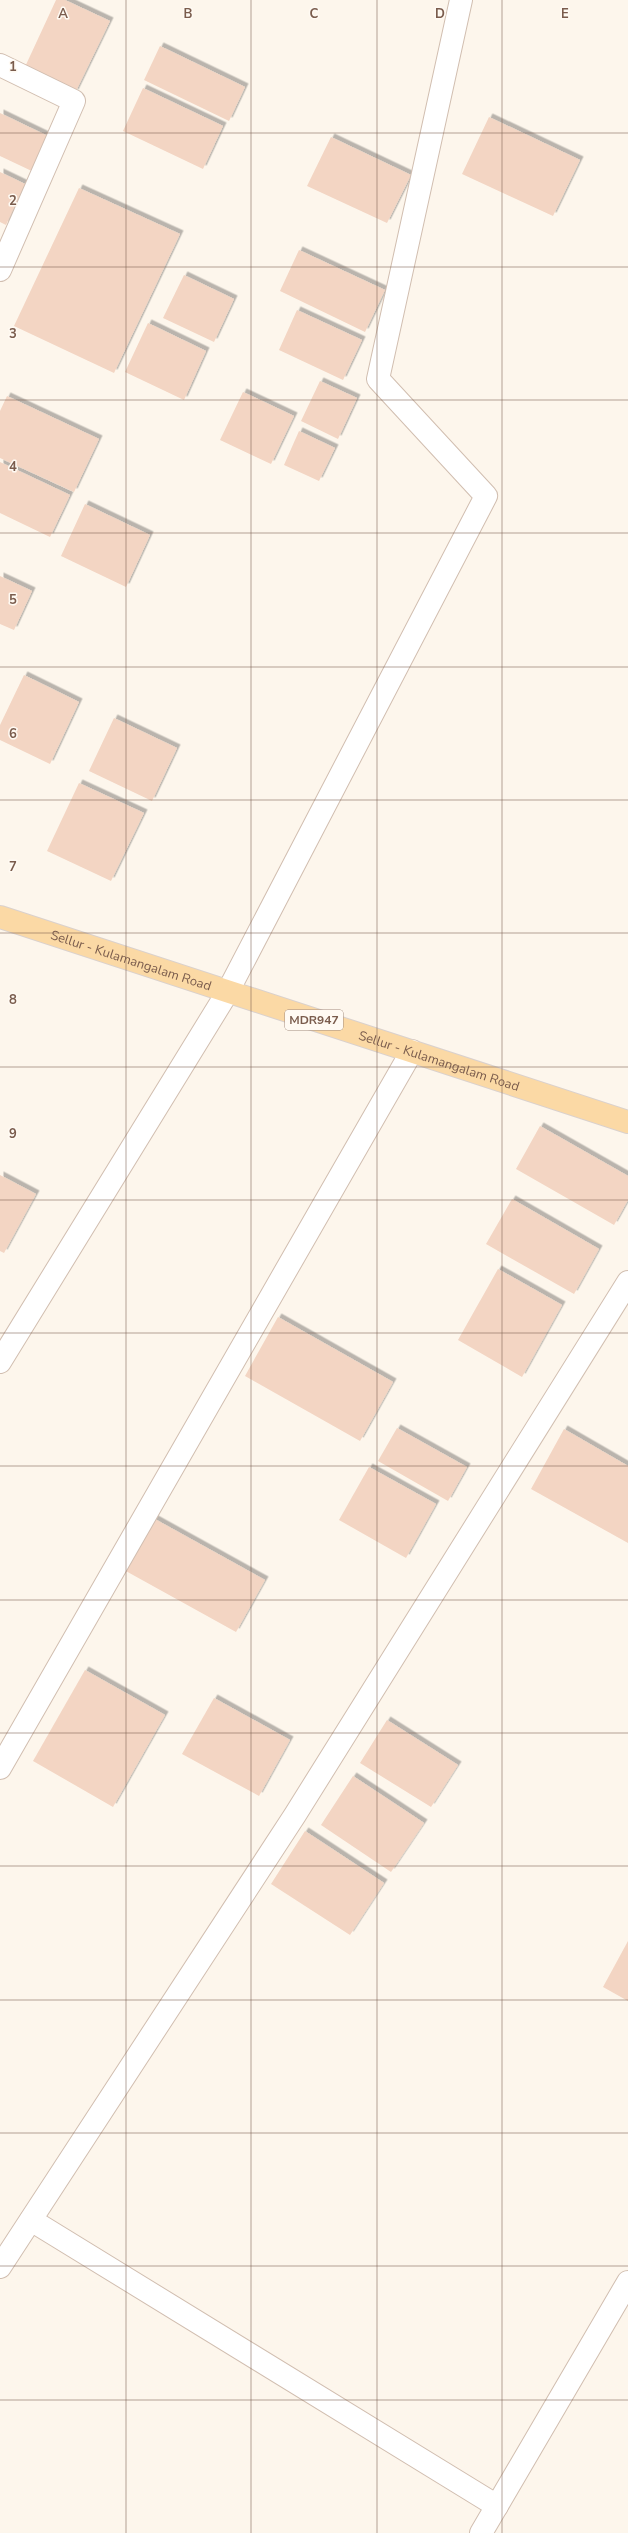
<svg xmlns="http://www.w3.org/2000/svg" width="628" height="2533" font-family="'Nunito Sans',sans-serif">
<defs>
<filter id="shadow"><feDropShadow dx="3.5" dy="-3.5" stdDeviation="0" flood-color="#0004"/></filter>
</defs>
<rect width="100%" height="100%" fill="#fdf6ec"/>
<g fill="#f3d5c3" filter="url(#shadow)">
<path d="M56,0H65L110,21L75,93L24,69Z"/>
<path d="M160,46L245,87L229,121L144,80Z"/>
<path d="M143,88L223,126L203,169L123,131Z"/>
<path d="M0,113L52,138L36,173L0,156Z"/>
<path d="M489,117L580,160L553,216L462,174Z"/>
<path d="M331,137L411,175L387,223L307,186Z"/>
<path d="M0,172L25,184L6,225L0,222Z"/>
<path d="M79,188L180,234L114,373L14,326Z"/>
<path d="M299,250L385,290L365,332L280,291Z"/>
<path d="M184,275L234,299L214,342L163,318Z"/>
<path d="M297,310L362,340L343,380L279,350Z"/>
<path d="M148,323L206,351L184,400L125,372Z"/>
<path d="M320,381L357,398L338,439L301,421Z"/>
<path d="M243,392L294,416L271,464L220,440Z"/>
<path d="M7,396L99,439L74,492L0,458V411Z"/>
<path d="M299,431L335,448L319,481L284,465Z"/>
<path d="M0,462L70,495L50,537L0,513Z"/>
<path d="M85,504L150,535L126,587L61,556Z"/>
<path d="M0,576L32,591L14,630L0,624Z"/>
<path d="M24,675L79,702L50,764L0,740V725Z"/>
<path d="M114,718L177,748L152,801L89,771Z"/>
<path d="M79,783L144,813L111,881L47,851Z"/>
<path d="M540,1126L628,1176V1200L614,1225L516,1169Z"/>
<path d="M0,1175L36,1194L4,1253L0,1251Z"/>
<path d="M512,1199L599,1249L574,1294L486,1244Z"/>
<path d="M498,1269L562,1305L522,1377L458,1340Z"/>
<path d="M278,1317L393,1382L360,1441L245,1376Z"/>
<path d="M397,1428L467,1467L448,1501L378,1461Z"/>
<path d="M564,1429L628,1466V1543L531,1489Z"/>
<path d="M369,1467L436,1504L406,1558L339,1520Z"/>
<path d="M153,1518L265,1580L236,1632L124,1570Z"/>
<path d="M85,1670L165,1715L113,1807L33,1761Z"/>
<path d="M214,1698L290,1740L259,1796L182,1754Z"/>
<path d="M387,1720L458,1765L431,1807L360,1763Z"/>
<path d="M353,1776L424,1823L391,1872L321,1825Z"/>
<path d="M305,1831L384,1883L350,1935L271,1884Z"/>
<path d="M628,1941V2001L603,1987Z"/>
</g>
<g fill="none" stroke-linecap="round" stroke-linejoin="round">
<g stroke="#d1beb0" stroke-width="24">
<g id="minor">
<path d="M0,65L74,101L0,270"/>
<path d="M0,1362L227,993L486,496L378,379L461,0"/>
<path d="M0,1768L412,1051"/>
<path d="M31,2220L497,2506"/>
<path d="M0,2267L295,1815L628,1282"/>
<path d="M481,2533L628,2282"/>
</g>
</g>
<g stroke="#dad1cd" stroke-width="24">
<g id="major">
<path id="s1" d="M0,917L628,1122"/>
</g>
</g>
<use href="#minor" stroke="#fff" stroke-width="22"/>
<use href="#major" stroke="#fbd9a5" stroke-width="22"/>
</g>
<path fill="none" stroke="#7a5c4d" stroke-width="1" stroke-opacity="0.55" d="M126,0V2533M251,0V2533M377,0V2533M502,0V2533M0,133H628M0,267H628M0,400H628M0,533H628M0,667H628M0,800H628M0,933H628M0,1067H628M0,1200H628M0,1333H628M0,1466H628M0,1600H628M0,1733H628M0,1866H628M0,2000H628M0,2133H628M0,2266H628M0,2400H628"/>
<g text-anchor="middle" stroke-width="3" stroke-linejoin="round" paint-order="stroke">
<rect fill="#fffaf3" stroke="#a28b7f" stroke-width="1" x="285" y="1010" width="58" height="20" rx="3"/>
<g font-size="12" font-weight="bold" fill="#7a5c4d">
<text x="314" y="1024">MDR947</text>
</g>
<g font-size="13" fill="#7a5c4d" stroke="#fffaf3">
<text dy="5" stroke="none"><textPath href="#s1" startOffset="138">Sellur - Kulamangalam Road</textPath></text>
<text dy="5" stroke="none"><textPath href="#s1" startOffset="462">Sellur - Kulamangalam Road</textPath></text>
</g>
</g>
<g font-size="13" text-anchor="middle" font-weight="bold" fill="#7a5c4d" stroke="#fffaf3" stroke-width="3" stroke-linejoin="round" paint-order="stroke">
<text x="63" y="18">A</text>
<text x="188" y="18">B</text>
<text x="314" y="18">C</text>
<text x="440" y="18">D</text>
<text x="565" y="18">E</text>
<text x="13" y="71">1</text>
<text x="13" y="205">2</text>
<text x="13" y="338">3</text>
<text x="13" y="471">4</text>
<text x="13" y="604">5</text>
<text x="13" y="738">6</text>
<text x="13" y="871">7</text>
<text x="13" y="1004">8</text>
<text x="13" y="1138">9</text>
</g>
</svg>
